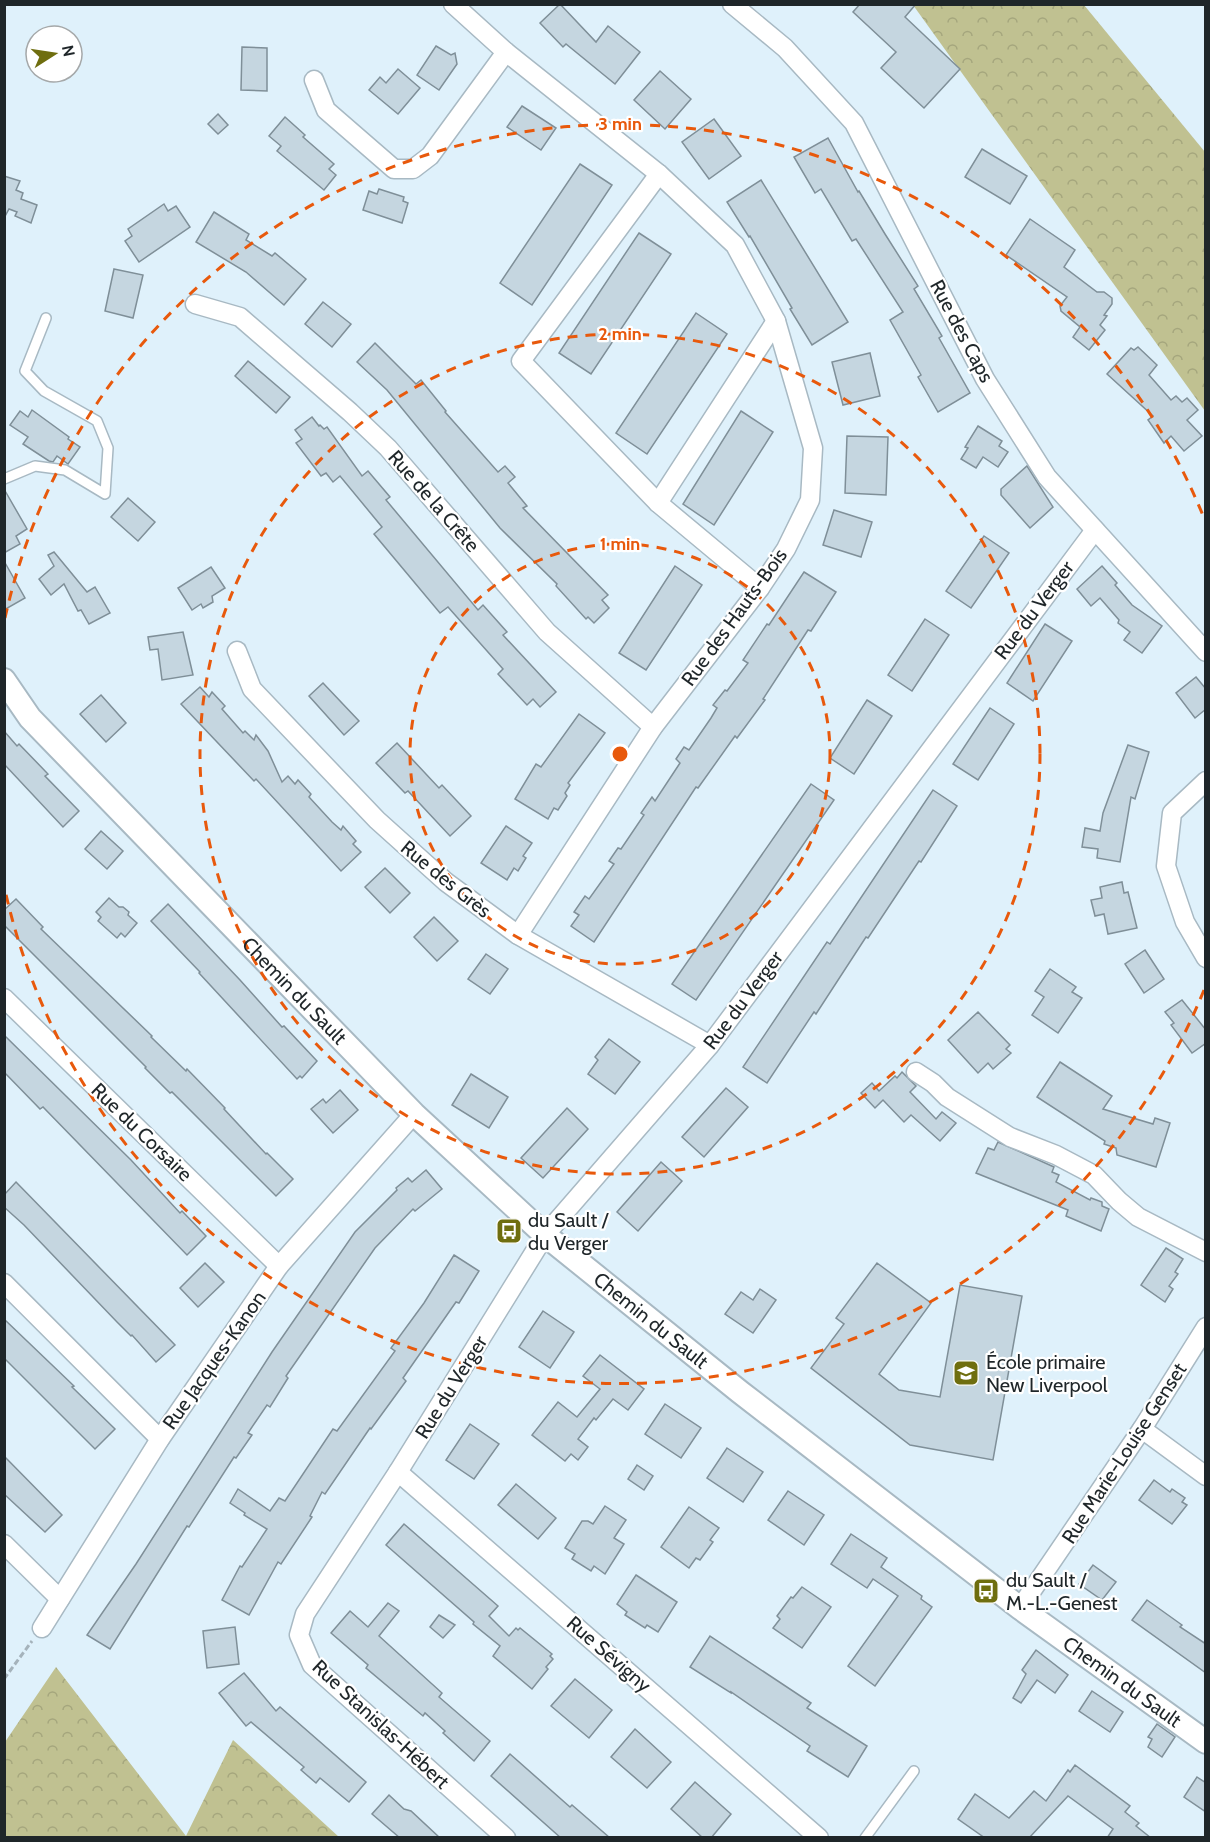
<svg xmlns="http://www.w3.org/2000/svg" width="1210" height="1842" font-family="Cabin,sans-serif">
<defs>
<pattern id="forest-crowns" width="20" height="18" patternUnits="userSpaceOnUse" patternTransform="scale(1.5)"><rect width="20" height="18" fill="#c0c191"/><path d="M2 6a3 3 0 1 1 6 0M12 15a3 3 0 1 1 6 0" fill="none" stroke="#a5a67d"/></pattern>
</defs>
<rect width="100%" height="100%" fill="#dff1fb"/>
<g fill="url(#forest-crowns)">
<path d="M913,5H1084L1205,152V411Z"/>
<path d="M56,1667L186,1836L233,1740L339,1837H5V1742Z"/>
</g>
<g fill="#c5d6e0" stroke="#7f8f98" stroke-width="1.5">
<path d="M560,4L596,42L608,26L640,52L615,84L566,44L563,47L540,23Z"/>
<path d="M860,4H916L905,17L960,69L924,108L881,68L896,52L853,12Z"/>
<path d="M436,46L451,55L455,53L457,64L439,90L417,75Z"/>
<path d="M242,47L267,48V91L241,90Z"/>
<path d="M398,69L420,88L398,114L369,90L380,77L386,83Z"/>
<path d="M660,71L691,99L665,129L634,100Z"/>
<path d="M522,106L556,128L541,150L507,127Z"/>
<path d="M218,114L228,125L218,134L208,124Z"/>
<path d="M285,117L305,135L303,137L334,164L329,169L336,175L324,190L277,151L281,146L269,136Z"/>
<path d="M714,119L741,156L709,179L682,142Z"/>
<path d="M828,138L858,192L859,191L885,234L918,286L914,289L942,336L939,338L970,393L938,412L918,377L921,375L890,320L903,312L856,239L852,241L821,189L815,193L794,157Z"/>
<path d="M982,149L1027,176L1010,204L965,177Z"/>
<path d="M580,164L612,185L532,305L500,283Z"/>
<path d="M4,176L20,181L16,190L23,193L21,199L37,205L31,223L15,216L17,212L9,209L4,218Z"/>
<path d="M761,180L848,322L812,345L790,309L792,308L750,236L749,237L727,202Z"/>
<path d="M379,189L404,197L403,201L408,203L402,223L363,210L369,191L377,194Z"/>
<path d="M164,204L168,211L176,206L190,227L139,262L125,241L132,236L128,229Z"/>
<path d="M214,212L249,234L246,240L272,256L275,253L306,279L284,305L246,272L196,242Z"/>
<path d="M1030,219L1075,250L1064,267L1097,292H1104L1112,298V304L1104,315L1107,316L1100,325L1105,330L1089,350L1073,337L1080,327L1061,311L1060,306L1067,297L1006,255Z"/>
<path d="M639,233L671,254L591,374L559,353Z"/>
<path d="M114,269L143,275L133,318L105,311Z"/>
<path d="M323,302L351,324L332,347L305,324Z"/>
<path d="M696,313L727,334L647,454L616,433Z"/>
<path d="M375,343L416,384L421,380L446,411L445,412L498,472L505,466L515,477L508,483L527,506L523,508L608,595L602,600L609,608L594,623L588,617L586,619L556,586L557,584L500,528L387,390L357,362Z"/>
<path d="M1138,347L1157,365L1149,375L1171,400L1176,396L1182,402L1187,398L1198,410L1187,420L1202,436L1184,451L1171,436L1164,443L1148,420L1153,416L1107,374L1131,348L1134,350Z"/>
<path d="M870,353L880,396L843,405L832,362Z"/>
<path d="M248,361L290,397L276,413L235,376Z"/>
<path d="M32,410L69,437L68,439L80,447L68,464L57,456L53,462L49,461L23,444L28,437L10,425L20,411L28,417Z"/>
<path d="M741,411L773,432L714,525L683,504Z"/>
<path d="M312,417L319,426L320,425L324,429L327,427L362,476L368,471L390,497L386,500L478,610L483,605L507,632L503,635L556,692L540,707L533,699L527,705L498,674L503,669L448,607L440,613L374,534L382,527L340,476L333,482L326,473L321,476L296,443L302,439L295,430Z"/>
<path d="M978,426L1002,441L999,446L1008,452L998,467L983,457L976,468L961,459L968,448L965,447Z"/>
<path d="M847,436L888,437L886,495L845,493Z"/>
<path d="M1027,466L1053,507L1030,528L1001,495V489Z"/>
<path d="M4,489L27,529L16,536L20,544L4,553Z"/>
<path d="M128,498L155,522L138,541L111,517Z"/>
<path d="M834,510L872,522L861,557L823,545Z"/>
<path d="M984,536L1009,553L971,608L946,591Z"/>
<path d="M54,552L87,592L95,587L110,613L89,624L81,610L78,611L64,584L51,595L39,579L54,566L48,555Z"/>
<path d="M4,561L25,598L4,610Z"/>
<path d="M675,566L702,585L646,670L619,653Z"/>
<path d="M1102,566L1117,583L1115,585L1132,605L1162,626L1142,653L1124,640L1130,632L1118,623L1119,620L1100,598L1091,606L1077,589Z"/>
<path d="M211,567L225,588L212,596L213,602L203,608L201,604L192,610L178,588Z"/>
<path d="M804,572L836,592L811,631L808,630L763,699L765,700L737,738L735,736L698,788L696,787L594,942L571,926L579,915L574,912L585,896L589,899L614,864L609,861L618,848L621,849L644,815L641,813L652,797L655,801L680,763L676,759L684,747L689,750L711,718L717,708L713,705L725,690L727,691L748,663L743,660L767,624L769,625Z"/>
<path d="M925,619L949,635L912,691L888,675Z"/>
<path d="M1045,624L1072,641L1033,701L1007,683Z"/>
<path d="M183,632L193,675L162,680L158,649L150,650L148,637Z"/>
<path d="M1196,677L1206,689V709L1195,718L1176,693Z"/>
<path d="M323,683L359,721L344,735L309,696Z"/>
<path d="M200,687L209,697L212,692L225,706L222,709L243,733L245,731L254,740L256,735L268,751L282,782L288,776L295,784L298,780L311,794L309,797L332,822L341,830L343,826L356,841L353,844L361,852L341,871L256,779L254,781L181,704Z"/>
<path d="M101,695L126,723L106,742L80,714Z"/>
<path d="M867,700L892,716L854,774L830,758Z"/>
<path d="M990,708L1014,724L978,780L953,764Z"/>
<path d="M579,714L605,733L568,783L570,785L565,793L567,796L558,810L554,808L548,819L515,799L536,764L541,767Z"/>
<path d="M4,731L17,746L19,744L48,774L45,776L79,811L63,827L4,764Z"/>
<path d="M397,743L439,788L442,785L471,816L450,836L408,791L405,793L376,763Z"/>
<path d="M1128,745L1149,752L1135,799L1131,797L1120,862L1097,858L1098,849L1082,847L1085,828L1100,831L1103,813Z"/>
<path d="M811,784L834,800L696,1000L672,984Z"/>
<path d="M933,790L957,806L921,862L919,861L868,938L866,937L816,1014L814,1012L767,1083L743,1067L827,942L830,944Z"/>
<path d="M506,826L532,843L523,856L526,858L518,871L514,868L507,880L481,863Z"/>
<path d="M101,831L123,851L107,869L85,849Z"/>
<path d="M385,868L410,893L390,913L365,887Z"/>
<path d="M1122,882L1124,893L1128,892L1137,928L1108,934L1104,914L1095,916L1091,900L1102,898L1100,887Z"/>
<path d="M109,898L119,907H123L129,912L128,915L137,923L125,937L121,933L117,938L98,921L101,917L96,912Z"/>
<path d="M16,899L43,927L41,929L152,1036L151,1037L186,1071L187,1069L225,1108L224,1109L266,1154L267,1153L293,1179L276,1196L172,1092L170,1093L145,1068L146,1067L4,925V910Z"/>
<path d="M168,904L240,980L282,1027L284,1026L317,1061L302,1078L300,1076L297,1079L199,973L200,972L151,921Z"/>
<path d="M434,917L458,941L437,961L414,937Z"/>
<path d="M1145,950L1164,979L1144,993L1125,964Z"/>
<path d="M486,954L508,969L490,994L468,979Z"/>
<path d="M1050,969L1076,987L1072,992L1082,998L1058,1033L1032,1015L1044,997L1035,991Z"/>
<path d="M1182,1000L1206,1030V1043L1192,1053L1171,1025L1174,1023L1165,1012Z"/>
<path d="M978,1012L1010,1045L1006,1049L1011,1053L993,1069L988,1063L978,1073L948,1040Z"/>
<path d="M4,1035L131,1160L180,1213L182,1211L206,1236L187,1255L43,1107L40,1109L4,1072Z"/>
<path d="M609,1039L640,1062L615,1094L588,1074L598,1060L595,1057Z"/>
<path d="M1060,1062L1112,1096L1103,1109L1153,1124L1155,1118L1170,1123L1156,1167L1117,1155L1116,1148L1104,1144L1105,1141L1037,1097Z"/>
<path d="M902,1072L916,1086L910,1092L936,1119L942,1112L956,1123L940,1141L911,1115L904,1122L883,1100L875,1108L861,1093L872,1083L879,1091L895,1076L897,1078Z"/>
<path d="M471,1074L508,1097L489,1128L452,1105Z"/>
<path d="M726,1088L748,1107L704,1157L682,1137Z"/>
<path d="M340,1090L358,1110L333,1133L311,1109L323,1099L326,1103Z"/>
<path d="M567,1108L588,1129L543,1178L521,1158Z"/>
<path d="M998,1142L1054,1167L1052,1172L1059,1175L1056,1182L1090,1200L1091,1198L1102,1202V1206L1109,1209L1101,1231L1066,1216L1068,1210L976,1173L988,1148L994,1150Z"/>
<path d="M661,1162L682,1181L638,1231L617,1212Z"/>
<path d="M426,1170L442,1189L415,1211L413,1209L375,1248L286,1376L288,1378L270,1407L267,1405L248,1433L252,1435L236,1458L234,1457L189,1527L187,1526L110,1649L87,1635L136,1564L272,1352L355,1232L397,1190L396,1188L408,1178L412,1182Z"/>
<path d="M16,1182L175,1345L156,1362L132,1335L131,1336L117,1322L24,1225L4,1207V1195Z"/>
<path d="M1166,1248L1183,1259L1175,1272L1178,1274L1169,1286L1173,1289L1165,1302L1141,1285Z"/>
<path d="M454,1255L479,1271L459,1303L456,1302L403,1378L406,1381L371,1429L370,1428L325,1494L322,1492L310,1516L312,1517L281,1564L278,1562L249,1615L222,1600L240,1566L242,1567L267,1529L244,1515L245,1513L230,1503L238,1489L270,1511L279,1498L285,1501L333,1429L337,1431L395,1351L391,1348L424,1303Z"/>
<path d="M205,1263L224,1282L198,1307L180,1288Z"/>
<path d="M877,1263L931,1303L879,1374L899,1390L940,1397L960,1285L1022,1296L993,1460L910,1445L811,1368L844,1324L836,1318Z"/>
<path d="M760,1289L776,1300L753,1333L725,1314L741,1292L753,1300Z"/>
<path d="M543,1311L574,1332L550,1368L519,1347Z"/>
<path d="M4,1319L74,1386L72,1387L115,1429L95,1449L4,1358Z"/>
<path d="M600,1355L644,1389L628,1410L613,1399L596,1420L594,1418L578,1439L588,1447L578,1460L571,1454L565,1461L532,1435L558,1402L577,1417L600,1389L583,1376Z"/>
<path d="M665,1404L701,1428L681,1458L645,1434Z"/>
<path d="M470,1424L499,1444L474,1479L446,1460Z"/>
<path d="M727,1448L763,1472L743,1502L707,1478Z"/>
<path d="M4,1456L62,1515L45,1532L4,1494Z"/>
<path d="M637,1465L653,1476L644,1490L628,1479Z"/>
<path d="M1154,1480L1170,1492L1172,1489L1185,1498L1182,1502L1187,1505L1172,1524L1139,1500Z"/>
<path d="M516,1484L556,1518L538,1539L498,1505Z"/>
<path d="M788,1491L824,1515L804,1545L768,1520Z"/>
<path d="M605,1506L626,1520L614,1538L624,1544L605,1574L594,1566L591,1571L572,1559L575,1554L565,1548L582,1521H588L593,1524Z"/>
<path d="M689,1507L719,1528L710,1540L713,1542L700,1560L696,1558L689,1568L661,1547Z"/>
<path d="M404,1524L498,1606L489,1616L509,1636L516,1628L518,1630L520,1628L552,1654L550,1656L553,1659L546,1667L548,1669L532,1689L493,1656L500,1646L473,1624L474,1622L386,1545Z"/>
<path d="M851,1534L887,1558L881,1567L922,1596L921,1599L932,1607L875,1686L848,1666L898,1596L873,1579L867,1588L831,1564Z"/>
<path d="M1093,1565L1116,1582L1102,1600L1079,1584Z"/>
<path d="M636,1575L677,1602L658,1632L647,1625L645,1628L625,1615L627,1612L617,1604Z"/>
<path d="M802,1587L831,1607L802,1648L773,1628L780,1619L777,1616L791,1597L793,1598Z"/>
<path d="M1147,1600L1182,1625L1180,1627L1206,1644V1673L1132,1620Z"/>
<path d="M388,1603L399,1611L379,1636L442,1693L439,1697L490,1741L474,1761L443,1733L445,1731L425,1713L423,1716L366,1668L368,1665L331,1633L350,1611L368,1627Z"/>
<path d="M439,1615L455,1625L443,1638L430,1627Z"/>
<path d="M235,1627L239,1664L207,1668L203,1631Z"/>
<path d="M710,1636L811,1703L807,1708L867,1746L848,1777L807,1751L810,1746L731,1692V1693L690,1667Z"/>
<path d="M1036,1650L1068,1675L1055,1693L1037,1680L1021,1703L1013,1698L1026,1674L1022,1670Z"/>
<path d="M244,1673L276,1711L280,1707L366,1782L349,1802L320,1778L316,1783L301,1770L304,1767L251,1722L246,1726L219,1693Z"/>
<path d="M575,1679L612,1710L589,1738L551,1706Z"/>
<path d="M1092,1691L1123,1712L1110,1732L1079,1711Z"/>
<path d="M1157,1724L1175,1737L1162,1757L1148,1747L1152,1739L1148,1737Z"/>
<path d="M635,1729L671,1762L647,1788L611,1757Z"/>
<path d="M510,1754L570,1807L572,1805L610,1838H561L491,1776Z"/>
<path d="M1075,1765L1130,1806L1125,1812L1139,1823L1136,1826L1151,1838H1107L1113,1829L1068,1796L1029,1838H985L958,1819L975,1794L1009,1818L1034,1791L1046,1801L1068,1770L1070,1772Z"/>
<path d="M1197,1777L1206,1783V1812L1184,1797Z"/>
<path d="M695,1782L731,1814L711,1838H703L671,1809Z"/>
<path d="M389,1795L404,1809L411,1811L440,1838H400L372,1814Z"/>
</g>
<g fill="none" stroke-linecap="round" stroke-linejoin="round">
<g stroke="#a8b9c3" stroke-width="12">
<g id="service">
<path d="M4,479L35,466L65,470L105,494L108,448L97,421L44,391L25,371L46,318"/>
<path d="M865,1838L914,1771"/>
</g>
</g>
<g stroke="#a8b9c3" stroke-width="21">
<g id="minor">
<path d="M453,4L506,52L659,174L735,245L776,321L813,448L810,500L786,549L760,588L653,727L518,935"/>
<path d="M732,4L785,48L854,123L985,379L1047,477L1206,652"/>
<path d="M314,80L326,110L394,169H413L430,156L506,52"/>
<path d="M659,174L521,361L658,503L760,588"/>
<path d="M195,304L240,317L350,412L388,448L547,632L653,727"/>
<path d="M658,503L776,321"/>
<path d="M237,651L252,689L377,820L446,882L518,935L710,1045"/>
<path d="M1206,781L1172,813L1166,866L1185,922L1206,958"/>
<path d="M4,998L279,1266"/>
<path d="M916,1072L933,1083L947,1097L1010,1137L1056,1155L1094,1175L1119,1201L1138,1217L1206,1252"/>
<path d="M4,1283L160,1439"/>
<path d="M1142,1429L1206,1476"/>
<path d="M398,1472L819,1838"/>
<path d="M4,1544L60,1599"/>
<path d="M1020,1608L1142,1429L1206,1327"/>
<path d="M42,1628L160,1439L279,1266L414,1114"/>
<path d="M506,1838L312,1665L299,1635L305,1614L398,1472L545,1235L710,1045L1095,530"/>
</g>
</g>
<g stroke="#a8b9c3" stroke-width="26">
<g id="tertiary">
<path id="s1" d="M4,680L30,718L414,1114L545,1235L740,1392L1020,1608L1206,1742"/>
</g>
</g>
<path stroke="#a5b3bb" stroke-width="3" stroke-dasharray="6 3" stroke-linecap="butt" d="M4,1679L32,1641"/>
<use href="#service" stroke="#fff" stroke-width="9"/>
<use href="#minor" stroke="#fff" stroke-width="18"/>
<use href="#tertiary" stroke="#fff" stroke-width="22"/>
</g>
<g fill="none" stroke="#e8590c" stroke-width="3" stroke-dasharray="10 8">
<circle cx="620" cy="754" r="210"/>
<circle cx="620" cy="754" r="420"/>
<path d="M1204 990A630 630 0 0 1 5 890M5 618A630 630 0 0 1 1204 518"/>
</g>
<defs>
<g id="bus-square" transform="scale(1.35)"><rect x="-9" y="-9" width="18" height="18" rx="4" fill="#6f6e0f" stroke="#fff"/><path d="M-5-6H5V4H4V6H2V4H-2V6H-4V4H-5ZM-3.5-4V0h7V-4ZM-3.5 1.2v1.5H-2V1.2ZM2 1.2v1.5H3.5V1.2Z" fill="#fff"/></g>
<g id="school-square" transform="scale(1.35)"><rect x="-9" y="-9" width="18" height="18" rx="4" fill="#6f6e0f" stroke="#fff"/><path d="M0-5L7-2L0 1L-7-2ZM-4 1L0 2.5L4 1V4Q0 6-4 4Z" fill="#fff"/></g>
</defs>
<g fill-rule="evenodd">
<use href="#bus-square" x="509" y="1231"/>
<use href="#school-square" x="966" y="1373"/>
<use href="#bus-square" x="986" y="1591"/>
</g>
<g text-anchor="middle" stroke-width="4.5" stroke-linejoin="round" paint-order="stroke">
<g font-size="20" fill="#1f2629" stroke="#fff">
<text transform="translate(962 331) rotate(62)" y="7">Rue des Caps</text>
<text transform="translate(434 501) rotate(49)" y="7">Rue de la Crête</text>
<text transform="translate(1034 610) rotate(-53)" y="7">Rue du Verger</text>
<text transform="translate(734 617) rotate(-54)" y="7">Rue des Hauts-Bois</text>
<text transform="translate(446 879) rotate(39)" y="7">Rue des Grès</text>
<text dy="7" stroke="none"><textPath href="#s1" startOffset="426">Chemin du Sault</textPath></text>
<text transform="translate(743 1000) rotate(-53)" y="7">Rue du Verger</text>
<text transform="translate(142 1132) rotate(44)" y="7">Rue du Corsaire</text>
<text dy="7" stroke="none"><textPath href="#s1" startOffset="912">Chemin du Sault</textPath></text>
<text transform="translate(214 1360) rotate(-55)" y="7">Rue Jacques-Kanon</text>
<text transform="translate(451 1387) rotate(-58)" y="7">Rue du Verger</text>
<text transform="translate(1124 1453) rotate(-57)" y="7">Rue Marie-Louise Genset</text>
<text transform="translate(609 1654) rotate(41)" y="7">Rue Sévigny</text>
<text dy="7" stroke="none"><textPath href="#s1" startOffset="1506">Chemin du Sault</textPath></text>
<text transform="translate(381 1724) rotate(43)" y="7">Rue Stanislas-Hébert</text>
</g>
<g font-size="20" fill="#1f2629" stroke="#fff" text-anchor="start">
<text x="528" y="1227">du Sault /<tspan x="528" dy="23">du Verger</tspan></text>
<text x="986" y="1369">École primaire<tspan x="986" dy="23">New Liverpool</tspan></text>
<text x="1006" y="1587">du Sault /<tspan x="1006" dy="23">M.-L.-Genest</tspan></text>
</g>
</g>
<circle cx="620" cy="754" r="9" fill="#e8590c" stroke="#fff" stroke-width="3"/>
<g font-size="18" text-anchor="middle" font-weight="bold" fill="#e8590c" stroke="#fff" stroke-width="4.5" stroke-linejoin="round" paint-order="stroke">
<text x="620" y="130">3 min</text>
<text x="620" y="340">2 min</text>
<text x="620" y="550">1 min</text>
</g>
<rect width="1210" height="1842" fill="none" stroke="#1f2629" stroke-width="12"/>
<g transform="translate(54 54) rotate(78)"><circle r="28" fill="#ffffff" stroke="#a5a8a9" stroke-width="1.5"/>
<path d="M0-4.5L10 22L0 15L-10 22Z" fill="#6f6e0f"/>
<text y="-9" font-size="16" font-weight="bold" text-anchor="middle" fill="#1f2629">N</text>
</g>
</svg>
